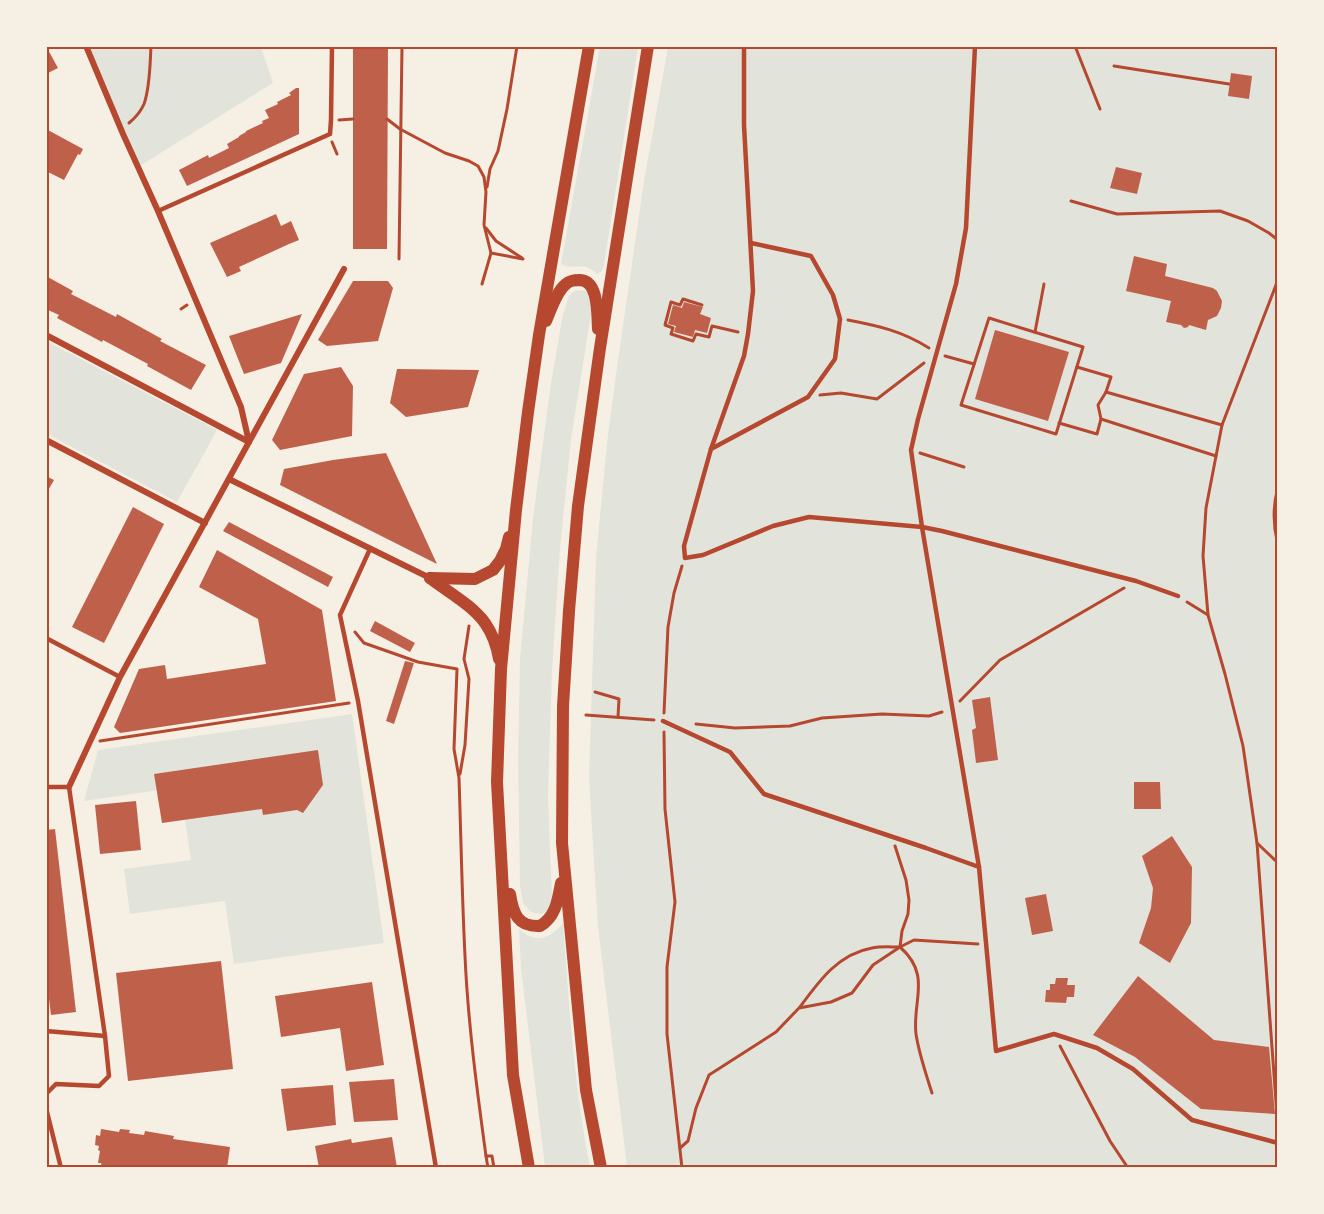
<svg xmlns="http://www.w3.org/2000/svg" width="1324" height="1214" font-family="'DM Sans',sans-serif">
<rect width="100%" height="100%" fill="#f6efe4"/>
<g fill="#e2e4dc">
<path d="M86,47H261L273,83L138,167Z"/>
<path d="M600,47H638L604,265L602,271L597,274C582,259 575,272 561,264Z"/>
<path d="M668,47H1277V1167H627L598,927L589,778L596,557L608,434L618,360L644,181Z"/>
<path d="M582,290L588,292L591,298L592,308L571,439L560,549L552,671L548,797L552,900L549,910L541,914L531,912L523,903L520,885L518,760L520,659L533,518L551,383L563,314L569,296L574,291Z"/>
<path d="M46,341L217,430L177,502L47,434Z"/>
<path d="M352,714L384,943L234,964L225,901L130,914L124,869L191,860L180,787L84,801L98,750Z"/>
<path d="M563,923C569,1004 574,1087 590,1167H545L521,968L519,929C536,944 549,940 563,923Z"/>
</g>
<g fill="#bf614a">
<path d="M46,46L58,68L46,74Z"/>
<path d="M353,46H388L387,249H353Z"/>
<path d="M1231,73L1252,76L1249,99L1228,96Z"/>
<path d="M296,88H299V134L187,186L179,170L208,155L209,158L229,148L227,144L239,137V136L246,132V131L263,123L262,121L269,118L265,110L278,104L277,102L291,95L289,93Z"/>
<path d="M46,129L83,149L80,155L78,154L64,180L46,171Z"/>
<path d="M1116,167L1142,173L1137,194L1110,188Z"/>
<path d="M276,214L281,226L291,221L299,240L289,244L239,267L241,271L227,277L210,243Z"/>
<path d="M1134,256L1167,264L1165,276L1213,288L1217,291L1222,301L1221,308L1217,316L1208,320L1206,330L1189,325L1188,327L1184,328L1181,325L1166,322L1171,301L1126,291Z"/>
<path d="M46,276L73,291L71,294L116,317L117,314L162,339L160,341L206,365L191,390L147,366L148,364L103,340L102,342L57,318L59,315L46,309Z"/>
<path d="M353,281H388L393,288L378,341L327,346L318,340Z"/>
<path d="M684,302L703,307L700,314L711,318L707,333L695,330L693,337L674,332L676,326L668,324L673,305L682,308Z"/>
<path d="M302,314L281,363L244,374L229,336Z"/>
<path d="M995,330L1069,352L1048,421L975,399Z"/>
<path d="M341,367L353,386L352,436L280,450L272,440L304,374Z"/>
<path d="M397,369L479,370L468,407L406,417L390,403Z"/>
<path d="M386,453L437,564L280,485L284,469L333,460Z"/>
<path d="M46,476L54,480L46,494Z"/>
<path d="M133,507L164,524L104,643L72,627Z"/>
<path d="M229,522L333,577L328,587L223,531Z"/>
<path d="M217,550L322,610L336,701L120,733L114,727L139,669L165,665L167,679L266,664L258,619L199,587Z"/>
<path d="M375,621L415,643L410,652L370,631Z"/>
<path d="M405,661L414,663L394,724L386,721Z"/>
<path d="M990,697L998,760L976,763L972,730L976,728L972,700Z"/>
<path d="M318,750L323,785L303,813L297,810L263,815L262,809L162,823L154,774Z"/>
<path d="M1134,782H1160L1161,809H1134Z"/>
<path d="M136,801L141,850L100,854L95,805Z"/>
<path d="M55,829L76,1012L51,1015L46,975V830Z"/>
<path d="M1172,836L1192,867L1191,923L1170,963L1139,943L1151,908L1153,888L1142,856Z"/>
<path d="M1046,894L1053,931L1032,935L1025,898Z"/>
<path d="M1276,909H1278V931H1275Z"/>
<path d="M221,961L233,1069L128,1081L116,973Z"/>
<path d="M1138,976L1214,1040L1269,1047L1275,1114L1201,1109L1135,1057L1093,1035Z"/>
<path d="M1056,978H1068L1067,985H1075L1074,997H1067L1066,1003L1045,1002L1046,990H1050V984H1055Z"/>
<path d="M372,982L384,1065L346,1071L340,1028L281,1037L275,996Z"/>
<path d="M394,1079L398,1120L354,1122L349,1082Z"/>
<path d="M333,1085L336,1125L287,1131L281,1089Z"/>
<path d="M101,1129L119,1132L120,1129L130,1130L129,1133L144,1135L145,1131L174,1136L173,1139L230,1147L227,1168H102L101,1163H98L100,1151L98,1150L99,1146L95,1145L96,1135L100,1136Z"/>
<path d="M392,1137L397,1168H319L315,1146L351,1139L352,1143Z"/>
</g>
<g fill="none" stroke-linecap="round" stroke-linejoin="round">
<g stroke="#b5482f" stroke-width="3">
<path d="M1075,46L1100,109"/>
<path d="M1274,46L1278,48"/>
<path d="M1114,66L1229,84"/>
<path d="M387,119L400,129L445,153L469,161L478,166L484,177L486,192L484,225L491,253L523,259"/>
<path d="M339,120L353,119"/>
<path d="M129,123C135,118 141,111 144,104C150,88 150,64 151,46"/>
<path d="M332,142L337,154"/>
<path d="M487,187L490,169L498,151L507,109L517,46"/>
<path d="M1071,201L1117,214L1220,211L1248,221L1269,233L1278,240"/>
<path d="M486,228L496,241L522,258"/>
<path d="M399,259L402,46"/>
<path d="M1278,277L1276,285L1222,425L1206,508L1203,556L1208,615L1225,674L1243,746L1257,843L1278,1129"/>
<path d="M482,284L491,253"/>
<path d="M702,305L683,299L680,305L671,302L665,325L673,328L671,334L693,341L696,334L709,337L712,326L738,332"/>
<path d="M181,309L187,305"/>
<path d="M989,318L1083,347L1056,434L961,405Z"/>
<path d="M848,320C879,326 902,331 929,348"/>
<path d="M1035,332L1044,284"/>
<path d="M945,356L974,364"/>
<path d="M1077,367L1111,377L1106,392"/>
<path d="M820,395L841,393L877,399L924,363"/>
<path d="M1059,423L1097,434L1101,419"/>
<path d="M920,453L964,467"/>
<path d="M1216,456L1101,419L1098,405L1106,392L1222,425"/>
<path d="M1187,602L1208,615"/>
<path d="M355,632L364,643L418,662L457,669L454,749L459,778C461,837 462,897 465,956C468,1023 477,1090 486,1156H492L494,1168"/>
<path d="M595,692L619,699L618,717"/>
<path d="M960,701L1000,660L1124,588"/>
<path d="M664,713L668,627L674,593L682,566"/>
<path d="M586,715L654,720"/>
<path d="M696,724L735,728L790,726L822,718L882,714L929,716L942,712"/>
<path d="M664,732L665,809L675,902L667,967V1034L682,1168"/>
<path d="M100,741L349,703"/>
<path d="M460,774L465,745L469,679L464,659L469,626"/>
<path d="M1257,843L1278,863"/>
<path d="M895,846L906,880L909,900L908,914L902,931L900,947"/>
<path d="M800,1007C819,981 838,954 872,948C881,946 891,947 900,947C932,975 912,1001 916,1034C919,1054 926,1074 932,1093"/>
<path d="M1060,1046L1110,1141L1128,1168"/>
<path d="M680,1148L688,1141L696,1108L709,1075L776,1032L799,1008L831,1002L852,993L873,965L900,947L914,940L978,944"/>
<path d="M486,1156L488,1168"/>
</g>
<g stroke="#b5482f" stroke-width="4.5">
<path d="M744,46V125L753,291L748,334L744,356L711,449L702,481L684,546L685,558L703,555L773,526L809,517L922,527L942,531L1136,581L1178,596"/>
<path d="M975,46L966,228L956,284L918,419L911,450L922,527L979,867"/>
<path d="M158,211L330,134L331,120L332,46"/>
<path d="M711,449L808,397L835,359L840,319L833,295L811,256L751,243"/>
<path d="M1278,490C1274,506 1274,525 1278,542"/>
<path d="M370,549L340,615L358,701L436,1168"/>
<path d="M46,638L120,677"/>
<path d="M663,721L730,752L764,794L926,848L979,867L996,1051L1054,1034L1097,1048L1133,1069L1192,1120L1278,1143"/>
<path d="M46,787H69L105,1036L109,1076L99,1086L56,1084L46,1094"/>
<path d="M46,1031L105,1036"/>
<path d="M46,1108L61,1168"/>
</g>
<g stroke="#b5482f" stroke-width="6">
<path d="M86,46L123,134L158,211L241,407L249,442"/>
<path d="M46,335L249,442"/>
<path d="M46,440L205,523"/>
<path d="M229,479L430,578"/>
<path d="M69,787L120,677L344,269"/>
</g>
<g stroke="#b5482f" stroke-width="12">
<path d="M546,321C551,310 556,292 566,284C569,281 575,280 580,280C599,281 597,314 598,329"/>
<path d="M430,578L475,579L493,570L500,561L506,549L509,537"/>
<path d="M430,578C448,592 472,605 485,623C492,633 497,647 499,659"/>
<path d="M510,894C513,914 518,927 540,926C556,917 558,899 561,883"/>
<path d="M529,1168L513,1075L497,782L501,669L516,510L528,412L539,335L589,46"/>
<path d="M601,1168L586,1090L562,843L563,706L569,611L578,506L600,348L648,46"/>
</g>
</g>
<rect width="1324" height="1214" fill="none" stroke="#f6efe4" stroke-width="96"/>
<rect x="48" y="48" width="1228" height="1118" fill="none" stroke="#b5482f" stroke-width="2"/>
</svg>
